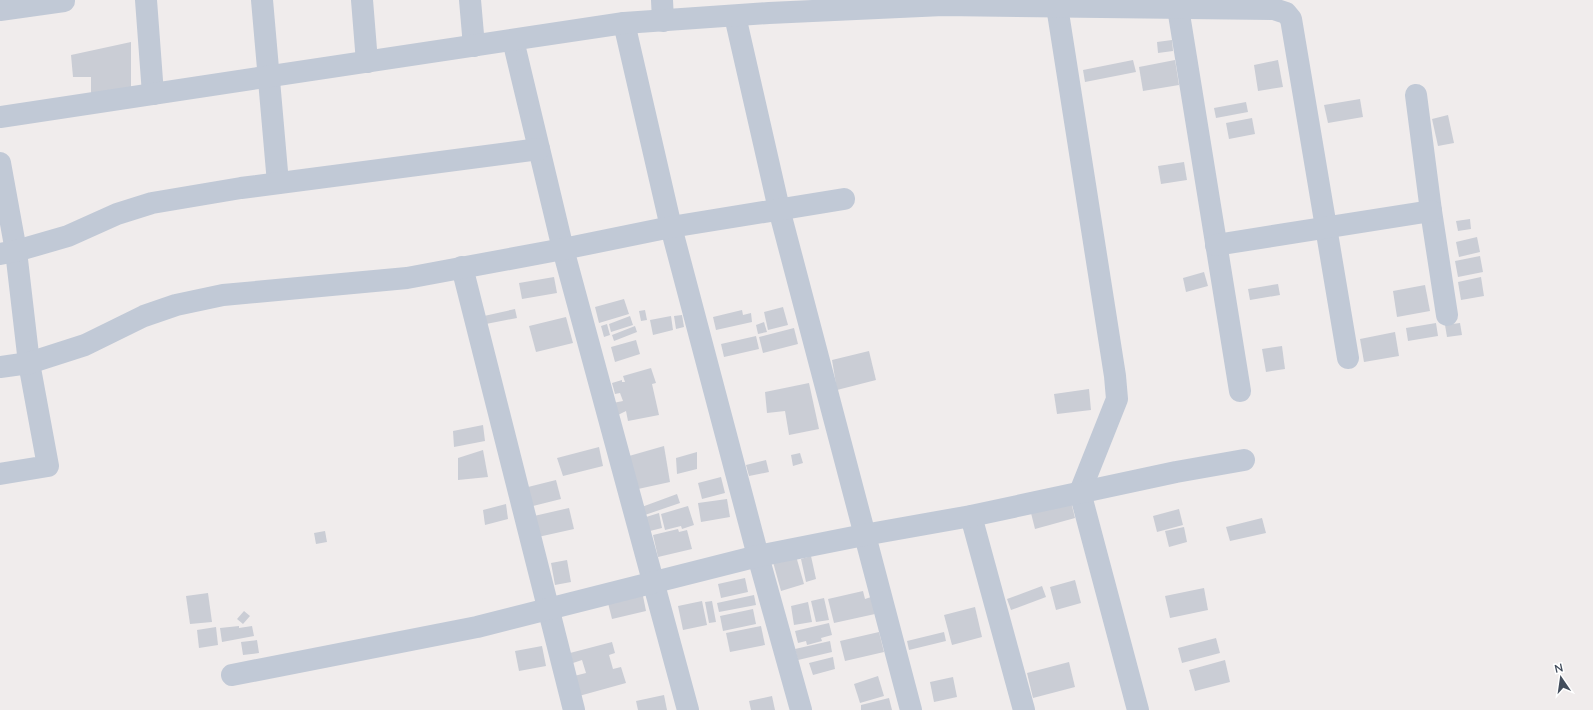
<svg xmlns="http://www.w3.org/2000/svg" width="1593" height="710" font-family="Lato,sans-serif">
<rect width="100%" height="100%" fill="#f0ecec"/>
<g fill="#cacdd5">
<path d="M1172,40L1173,51L1158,53L1157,42Z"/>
<path d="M131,42V88L91,94V77H73L71,55Z"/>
<path d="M1133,60L1136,72L1085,82L1083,70Z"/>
<path d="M1175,60L1179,85L1143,91L1139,67Z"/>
<path d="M1278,60L1283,87L1258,91L1254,65Z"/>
<path d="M1360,99L1363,117L1328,123L1324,105Z"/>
<path d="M1246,102L1248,112L1216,118L1214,108Z"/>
<path d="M1448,115L1454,143L1438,146L1432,119Z"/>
<path d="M1252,118L1255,134L1229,139L1226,123Z"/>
<path d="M1184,162L1187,180L1161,184L1158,166Z"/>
<path d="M1470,219L1471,229L1458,231L1456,221Z"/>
<path d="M1477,237L1480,252L1459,257L1456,242Z"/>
<path d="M1480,256L1483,272L1458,277L1455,261Z"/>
<path d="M1204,272L1208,286L1186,292L1183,278Z"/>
<path d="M554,277L557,293L522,299L519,283Z"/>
<path d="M1481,277L1484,296L1461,300L1458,282Z"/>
<path d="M1278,284L1280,295L1250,300L1248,289Z"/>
<path d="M1425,285L1430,311L1397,317L1393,291Z"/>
<path d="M624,299L629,314L599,323L595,307Z"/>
<path d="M783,307L788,325L768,330L764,312Z"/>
<path d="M515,309L517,318L486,324L484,316Z"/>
<path d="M645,310L647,320L641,321L639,311Z"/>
<path d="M742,310L743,315L751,313L752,322L716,330L713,317Z"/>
<path d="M682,315L684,327L676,329L674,316Z"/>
<path d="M630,316L633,325L611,332L609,324Z"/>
<path d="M671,316L673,330L653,335L650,320Z"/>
<path d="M566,317L573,343L536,352L529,326Z"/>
<path d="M764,322L767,332L758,334L756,325Z"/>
<path d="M1436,323L1438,336L1408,341L1406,328Z"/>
<path d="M1460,323L1462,335L1447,337L1445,325Z"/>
<path d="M607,324L610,335L604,337L601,326Z"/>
<path d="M635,326L637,332L614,341L612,335Z"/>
<path d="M794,328L798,344L763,353L759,337Z"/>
<path d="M1395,332L1399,356L1364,362L1360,339Z"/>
<path d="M756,336L759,349L724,357L721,344Z"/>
<path d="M636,340L640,354L615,362L611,347Z"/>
<path d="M1282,346L1285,369L1266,372L1262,349Z"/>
<path d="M869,351L876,380L837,390L832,360Z"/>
<path d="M651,368L656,383L652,384L659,415L628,421L626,411L616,416L613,403L623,401L620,393L615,394L612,383L622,380V382H625L623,376Z"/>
<path d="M809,383L819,429L789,435L785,411L767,413L765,392Z"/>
<path d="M1089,389L1091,410L1057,414L1054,394Z"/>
<path d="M483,425L485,441L454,447L453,431Z"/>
<path d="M664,446L670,482L638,489L629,456Z"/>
<path d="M599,447L603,466L563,476L557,458Z"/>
<path d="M483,450L488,477L458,480V458Z"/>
<path d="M697,452V469L677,474L676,458Z"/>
<path d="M800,453L803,463L793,466L791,455Z"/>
<path d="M766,460L769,472L749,476L746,465Z"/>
<path d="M721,477L725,493L702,499L698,483Z"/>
<path d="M556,480L561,499L529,507L524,488Z"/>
<path d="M677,494L680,503L642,516L639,508Z"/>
<path d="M1070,498L1075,518L1035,529L1030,509Z"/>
<path d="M727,499L730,517L701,522L698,503Z"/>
<path d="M506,504L508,519L485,525L483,510Z"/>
<path d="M688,506L694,525L682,529L681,526L665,530L661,514Z"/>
<path d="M569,508L574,529L538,537L534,516Z"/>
<path d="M1179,509L1183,525L1157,532L1153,516Z"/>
<path d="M659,513L662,528L650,531L646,517Z"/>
<path d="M1262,518L1266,533L1230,541L1226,527Z"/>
<path d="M1184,527L1187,542L1169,547L1165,531Z"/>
<path d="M678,529L679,532L687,530L692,549L658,557L653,535Z"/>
<path d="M325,531L327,542L316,544L314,533Z"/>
<path d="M796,556L804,584L781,591L773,562Z"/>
<path d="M811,556L816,579L806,582L801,559Z"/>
<path d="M567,560L571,582L555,585L551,563Z"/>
<path d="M745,578L748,592L721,598L718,584Z"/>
<path d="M1075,580L1081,603L1056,610L1050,587Z"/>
<path d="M1042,586L1046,597L1011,610L1007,599Z"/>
<path d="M1204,588L1208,610L1170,618L1165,596Z"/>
<path d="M642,591L646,611L612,619L607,599Z"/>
<path d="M863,591L865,599L871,597L875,614L834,623L828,599Z"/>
<path d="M208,593L212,622L190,624L186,596Z"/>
<path d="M754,595L756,605L719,612L717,603Z"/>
<path d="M824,598L829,620L816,622L811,601Z"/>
<path d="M702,601L707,625L683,630L678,606Z"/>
<path d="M712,601L716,622L709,623L705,602Z"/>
<path d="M808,602L812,622L794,625L791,606Z"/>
<path d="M975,607L982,637L952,645L944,615Z"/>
<path d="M753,609L756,624L723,631L720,616Z"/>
<path d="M244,611L250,616L243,624L237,619Z"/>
<path d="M829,623L832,635L821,638L822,641L807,645L806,641L798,643L795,631Z"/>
<path d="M239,626V628L252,626L254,636L222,642L220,628Z"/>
<path d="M761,626L765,645L730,652L726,633Z"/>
<path d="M216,627L218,645L199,648L197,630Z"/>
<path d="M879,632L884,652L845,661L840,641Z"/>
<path d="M944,632L946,641L909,650L907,641Z"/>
<path d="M1216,638L1220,653L1182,663L1178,648Z"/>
<path d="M257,640L259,653L243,655L241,642Z"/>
<path d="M830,641L832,652L798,660L795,649Z"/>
<path d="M612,642L615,653L609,655L613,669L621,667L626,683L579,696L574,676L586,673L582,660L573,663L570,653Z"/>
<path d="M542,646L546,666L519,671L515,651Z"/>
<path d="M833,657L835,669L813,675L809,663Z"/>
<path d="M1225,660L1230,682L1195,691L1189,670Z"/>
<path d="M1069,662L1075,687L1033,698L1027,673Z"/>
<path d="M878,676L884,696L860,703L854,684Z"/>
<path d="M953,677L957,697L934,702L930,682Z"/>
<path d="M664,695L667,710H638L636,701Z"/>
<path d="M772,696L775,710H751L749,701Z"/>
<path d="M889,698L892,710H861V705Z"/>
</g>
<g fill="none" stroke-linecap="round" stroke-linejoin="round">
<g stroke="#c1c9d6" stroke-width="22">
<path d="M146,0L153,94"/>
<path d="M262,0L278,183"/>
<path d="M362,0L367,62"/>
<path d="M470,0L474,46"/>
<path d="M662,0L663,21"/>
<path d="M1056,0L1115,376L1117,399L1080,492L1138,710"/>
<path d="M1178,8L1240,391"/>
<path d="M0,10L64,1"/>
<path d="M735,16L779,209L911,710"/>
<path d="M624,23L671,227L758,556L801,710"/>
<path d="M513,40L563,249L688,710"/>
<path d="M1416,95L1431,211L1447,315"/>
<path d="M0,117L624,23L769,13L943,5L1274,9L1286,13L1291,19L1348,358"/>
<path d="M0,163L16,251L29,363L48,466L0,474"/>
<path d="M1216,245L1431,211"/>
<path d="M0,254L16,251L68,236L117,214L152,203L241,188L539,149"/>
<path d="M462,267L574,710"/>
<path d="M0,367L29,363L85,345L144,316L176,305L223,295L407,278L563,249L671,227L844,199"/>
<path d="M971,516L1024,710"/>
<path d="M232,675L477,627L758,556L864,535L971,516L1176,472L1244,460"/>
</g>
</g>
<g transform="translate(1561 678) rotate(347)" stroke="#ffffff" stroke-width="3" paint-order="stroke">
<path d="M0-3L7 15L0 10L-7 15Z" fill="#434d5c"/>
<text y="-6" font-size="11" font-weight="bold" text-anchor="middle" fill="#434d5c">N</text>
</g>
</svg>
